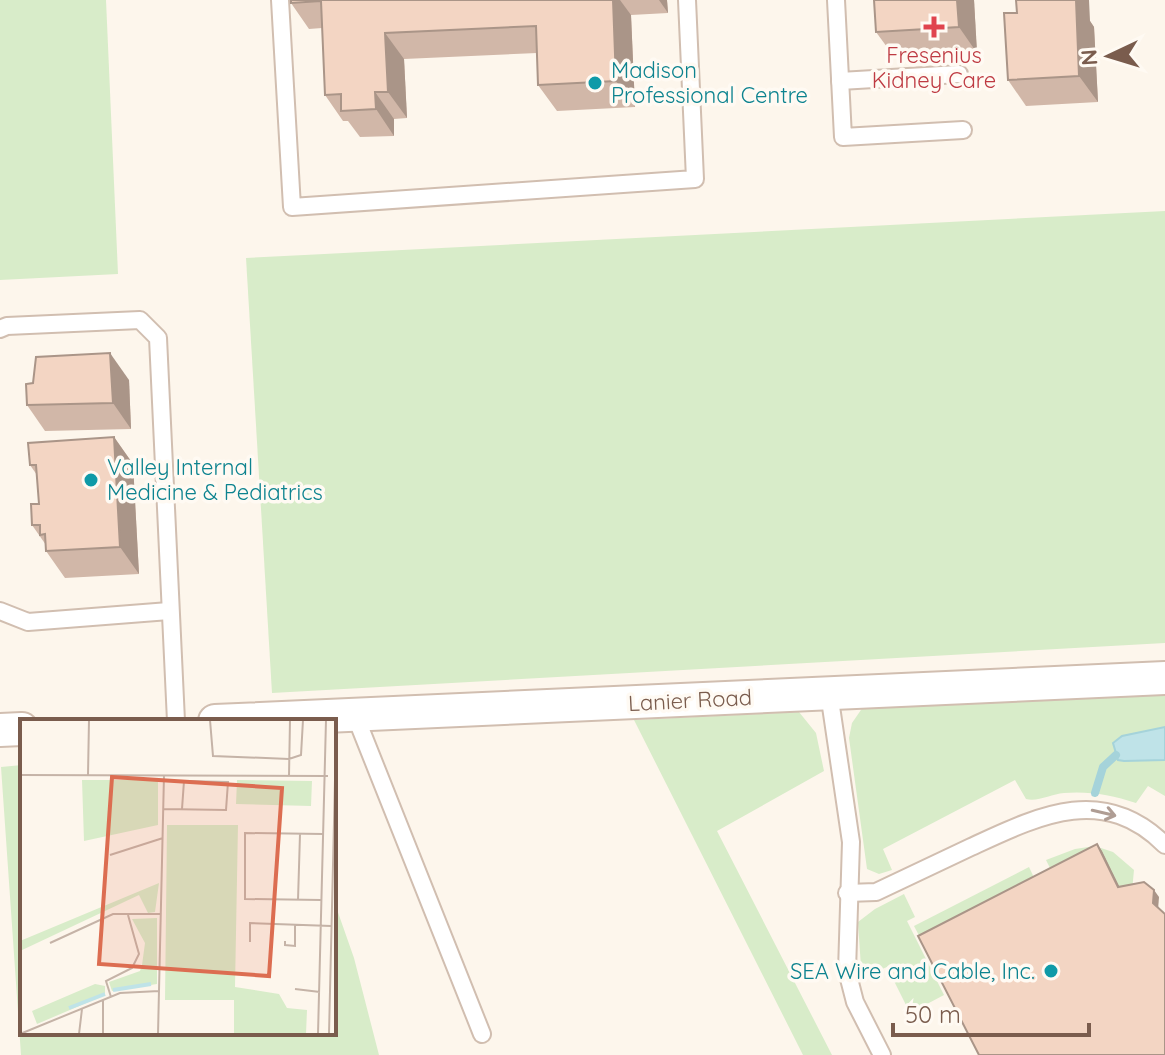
<svg xmlns="http://www.w3.org/2000/svg" width="1165" height="1055" font-family="Quicksand,sans-serif">
<rect width="100%" height="100%" fill="#fdf6ec"/>
<g fill="#d8ecc9">
<path d="M0,0H106L118,274L0,280Z"/>
<path d="M1165,211V643L272,693L246,258Z"/>
<path d="M1165,692V796L1148,786L1136,803C1112,795 1089,791 1064,793C1051,794 1038,802 1026,799L1015,780L883,849L892,870L879,874L867,869L849,738L852,723L863,707Z"/>
<path d="M799,712L816,733L824,771L717,831L832,1055H803L634,720Z"/>
<path d="M22,765V1033H334V901L354,958L379,1055H21L1,767Z"/>
<path d="M1095,846L1113,852L1134,870L1132,891L1054,876L1046,860L1075,849Z"/>
<path d="M1029,867L1037,884L923,943L914,926Z"/>
<path d="M904,894L915,917L907,921L944,995L910,1013L887,967L865,976L861,967L858,922L875,909Z"/>
</g>
<path fill="#bfe3e8" stroke="#a5d3da" stroke-width="2" d="M1165,727V760L1124,761L1118,760L1113,743L1122,736Z"/>
<g fill="none" stroke-linecap="round" stroke-linejoin="round">
<path stroke="#a5d3da" stroke-width="8" d="M1095,793L1103,767L1116,755"/>
<g stroke="#d1beb0" stroke-width="20">
<g id="service">
<path d="M280,0L292,207L695,179L687,0"/>
<path d="M836,0L843,137L963,130"/>
<path d="M840,81L959,74"/>
<path d="M0,329L7,326L140,320L158,338L176,721"/>
<path d="M0,611L28,622L169,611"/>
<path d="M829,693L851,842L847,971L855,1002L882,1055"/>
<path d="M355,715L482,1034"/>
<path d="M847,893L876,892C907,877 939,862 971,847C1038,816 1103,783 1165,845"/>
</g>
</g>
<g stroke="#d1beb0" stroke-width="36">
<g id="minor">
<path d="M215,721L1165,678"/>
<path d="M0,730L22,729"/>
</g>
</g>
<use href="#service" stroke="#fff" stroke-width="16"/>
<use href="#minor" stroke="#fff" stroke-width="32"/>
</g>
<g fill="#d1b7a8">
<path d="M291,0H667L668,13L631,15L635,107L557,111L538,85L537,53L404,59L407,118L394,119V136L360,137L348,121H343L325,95L322,28L309,29L291,3Z"/>
<path d="M974,0L977,53L895,58L876,32Z"/>
<path d="M1017,13L1090,21L1094,27L1098,102L1026,106L1008,80Z"/>
<path d="M129,380L131,429L45,431L27,405Z"/>
<path d="M114,437L133,464L139,574L65,578L46,551V545L32,525L39,504L37,475L30,465Z"/>
</g>
<g fill="#aa9588">
<path d="M613,0H620L631,15L635,107L616,81Z"/>
<path d="M659,0H667L668,13Z"/>
<path d="M957,0H974L977,53L959,27Z"/>
<path d="M1072,0H1089L1090,21L1094,27L1098,102L1079,76Z"/>
<path d="M385,33L404,59L407,118L388,92Z"/>
<path d="M375,92L394,119V136L376,109Z"/>
<path d="M110,353L129,380L131,429L113,403Z"/>
<path d="M114,437L133,464L139,574L120,547Z"/>
<path d="M1097,844L1102,851L1123,894L1118,887Z"/>
<path d="M1154,890L1159,897L1158,910L1153,903Z"/>
</g>
<g fill="#f3d5c3" stroke="#aa9588" stroke-width="2">
<path d="M291,0H613L616,81L538,85L536,26L385,33L388,92H375L376,109L341,111V94L325,95L321,1L291,3Z"/>
<path d="M874,0H957L959,27L876,32Z"/>
<path d="M1016,0H1076L1079,76L1008,80L1004,13H1017Z"/>
<path d="M110,353L113,403L27,405L26,384L33,383L36,357Z"/>
<path d="M114,437L120,547L46,551L45,534L40,535V525H32L31,504H39L36,465H30L28,443Z"/>
<path d="M1097,844L1118,887L1144,882L1154,890L1153,903L1165,914V1055H979L918,936Z"/>
</g>
<defs><path id="oneway-shaft" d="M-6 0H5M1.5-3L5.5 0L1.5 3" fill="none" stroke-width="1.6" stroke-linecap="round" stroke-linejoin="round" transform="scale(2)"/></defs>
<use stroke="#af9d94" href="#oneway-shaft" transform="translate(1104 813) rotate(13)"/>
<path fill="#e0444e" stroke="#fffaf3" stroke-width="3" d="M930 15h8v8h8v8h-8v8h-8v-8h-8v-8h8z"/>
<g fill="#0f9aa8" stroke="#fffaf3" stroke-width="3">
<circle cx="595" cy="83" r="8"/>
<circle cx="91" cy="480" r="8"/>
<circle cx="1051" cy="971" r="8"/>
</g>
<g text-anchor="middle" stroke-width="7" stroke-linejoin="round" paint-order="stroke">
<g font-size="22" fill="#be3a42" stroke="#fffaf3">
<text x="934" y="63">Fresenius<tspan x="934" dy="25">Kidney Care</tspan></text>
</g>
<g font-size="22" fill="#0d838f" stroke="#fffaf3" text-anchor="start">
<text x="611" y="78">Madison<tspan x="611" dy="25">Professional Centre</tspan></text>
<text x="107" y="475">Valley Internal<tspan x="107" dy="25">Medicine &amp; Pediatrics</tspan></text>
<text x="1035" y="979" text-anchor="end">SEA Wire and Cable, Inc.</text>
</g>
<g font-size="22" fill="#7a5c4d" stroke="#fffaf3">
<text transform="translate(690 700) rotate(-3)" y="8">Lanier Road</text>
</g>
</g>
<g transform="translate(20 719)">
<rect width="316" height="316" fill="#fdf6ec"/>
<path d="M62,61H138V106L64,122ZM217,61L292,62L291,87L216,85ZM147,106H218L215,268L259,275L267,289L287,291L286,315H214V281H145ZM139,164L135,193L128,194L119,176L0,232V222ZM137,199V265L92,272L89,263L120,252L122,246L125,224L112,200ZM75,265L85,267V276L17,305L12,292Z" fill="#d8ecc9"/>
<path fill="none" stroke="#bfe3e8" stroke-width="4" d="M93,271L131,265M49,289L85,275"/>
<path fill="none" stroke="#c5b3a7" stroke-width="2" d="M190,1L193,37L269,40L281,36L283,1M0,56L308,57M68,56L69,1M269,57L270,1M144,90L206,91L208,63L164,62L162,90M90,136L143,119M278,181L280,115M301,181L225,180V114L303,115M265,222V226L275,227V205M230,223V204L311,207M30,224L93,195H141M275,270L300,273M91,278L86,262L112,249L119,235L108,196M83,281V315M0,315L100,274L139,272M59,315L62,290M138,315L144,56M298,315L306,1M309,315L316,19"/>
<path fill="#dc6d51" fill-opacity="0.15" stroke="#dc6d51" stroke-width="4" d="M92,58L262,69L249,257L79,245Z"/>
<rect width="316" height="316" fill="none" stroke="#7a5c4d" stroke-width="4"/>
</g>
<g transform="translate(1109 56) rotate(266)" stroke="#fffaf3" stroke-width="6" paint-order="stroke">
<path d="M0-6L14 30L0 20L-14 30Z" fill="#7a5c4d"/>
<text y="-12" font-size="22" font-weight="bold" text-anchor="middle" fill="#7a5c4d">N</text>
</g>
<path d="M893 1023v12h196v-12" fill="none" stroke="#7a5c4d" stroke-width="4"/>
<text x="905" y="1023" font-size="24" fill="#7a5c4d" stroke="#fffaf3" stroke-width="6" paint-order="stroke">50 m</text>
</svg>
